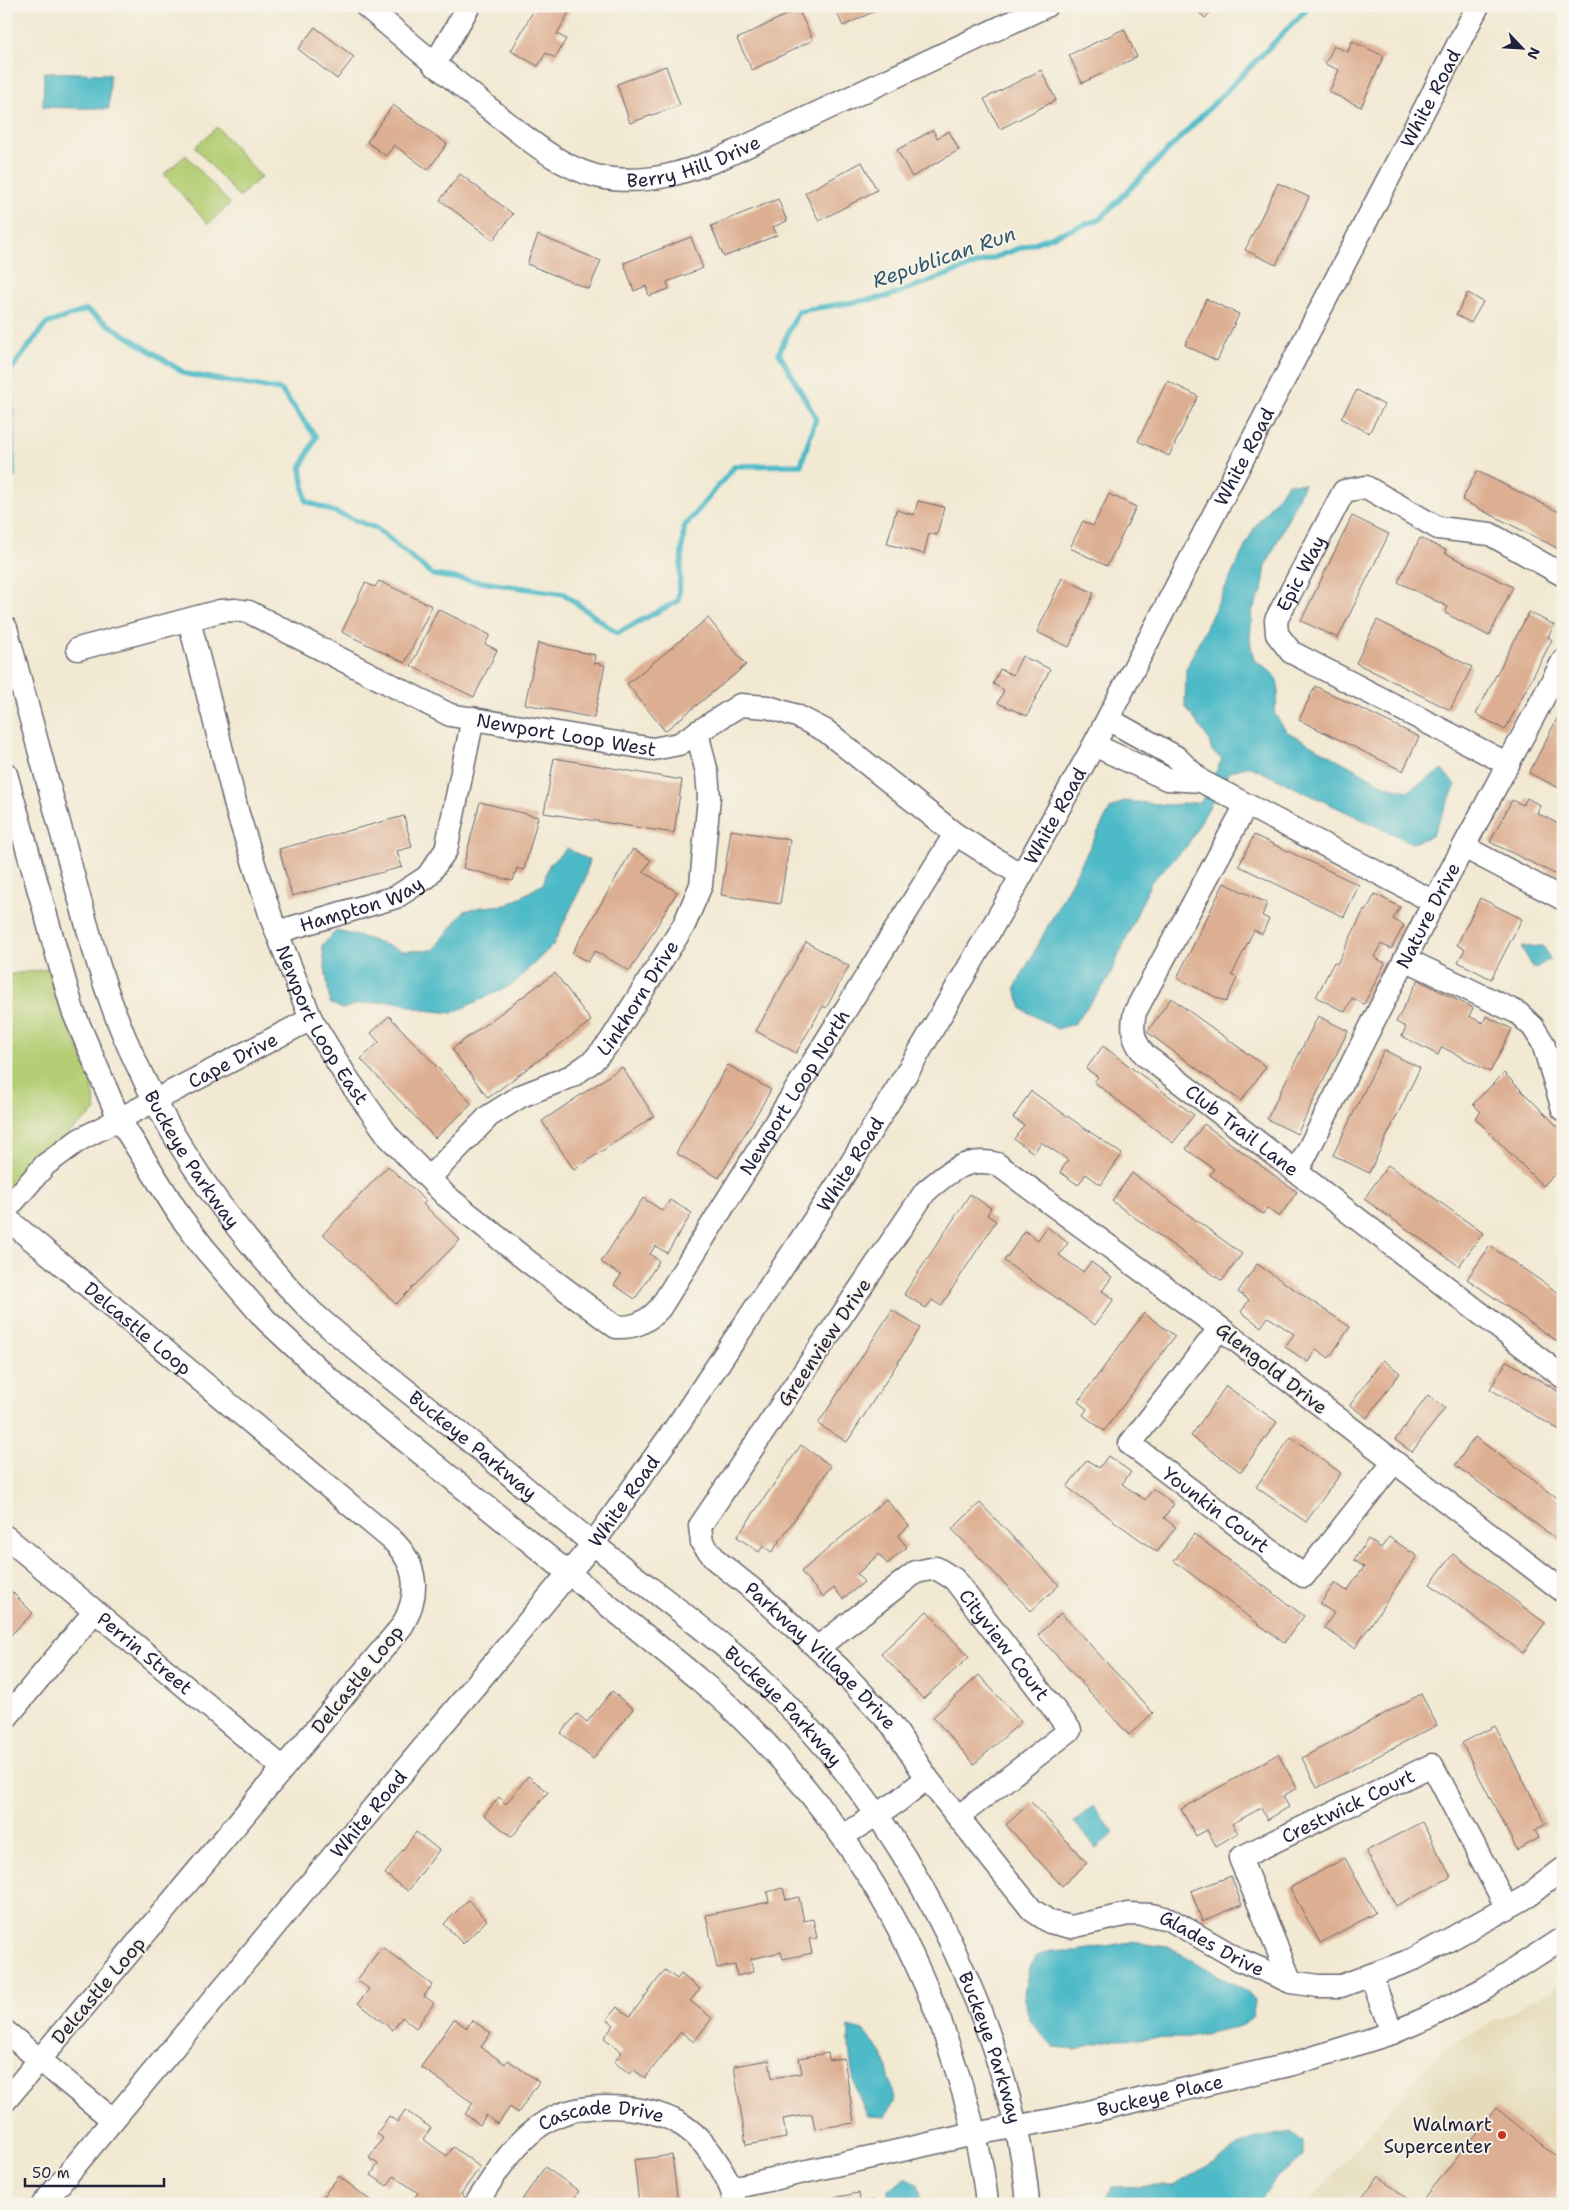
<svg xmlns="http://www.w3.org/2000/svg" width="1569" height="2210" font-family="'Shantell Sans',sans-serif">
<rect width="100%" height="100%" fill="#f7f3e8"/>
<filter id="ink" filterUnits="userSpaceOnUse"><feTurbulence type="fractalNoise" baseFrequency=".02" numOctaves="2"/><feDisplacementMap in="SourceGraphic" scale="10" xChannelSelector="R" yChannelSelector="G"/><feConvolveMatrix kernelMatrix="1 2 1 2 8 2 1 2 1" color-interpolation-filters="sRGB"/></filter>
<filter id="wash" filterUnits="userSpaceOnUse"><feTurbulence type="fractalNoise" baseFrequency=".0096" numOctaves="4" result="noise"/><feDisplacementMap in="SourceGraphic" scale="20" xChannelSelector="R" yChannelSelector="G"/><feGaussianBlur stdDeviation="1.12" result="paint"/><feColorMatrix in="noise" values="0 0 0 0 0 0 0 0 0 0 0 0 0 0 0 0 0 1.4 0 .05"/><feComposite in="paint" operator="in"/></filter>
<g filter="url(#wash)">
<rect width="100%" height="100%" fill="#f2e9d3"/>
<path fill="#e5dbba" d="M1563,1984V2204H1308L1441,2050Z"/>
<g fill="#b4ce74" stroke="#6b7858">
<path d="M217,127L261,177L239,197L195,147Z"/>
<path d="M186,155L230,204L208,224L164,174Z"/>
<path d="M48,969L92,1083L96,1111L35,1160L6,1197V975Z"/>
</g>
<g fill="#4dbac7" stroke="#386e81">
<path d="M44,72L110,74L109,109L43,107Z"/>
<path d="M1288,483L1304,484L1266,566L1262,591L1252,611L1250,640L1254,660C1281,676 1282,683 1274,713L1286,731L1386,786L1408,791L1442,770L1456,785L1432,836L1412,843L1249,766L1229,772L1187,846L1151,882L1108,980L1074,1024L1057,1029L1022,1009L1015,988L1110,809L1124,801L1170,805L1201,802L1222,759L1212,751L1208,738L1185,706L1186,669L1254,528Z"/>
<path d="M567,848L589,860L585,879L553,945L512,985L452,1013L424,1010L392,1001L357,1004L343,1009L330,1003L322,945L336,931L363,937L403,951L434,950L464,911L482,907L507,905L543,884L549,865Z"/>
<path d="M1543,946L1550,959L1534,969L1521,947Z"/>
<path d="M1093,1806L1114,1833L1096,1848L1074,1822Z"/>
<path d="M1130,1942L1168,1947L1247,1992L1255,2001L1253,2016L1241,2026L1184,2038L1115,2039L1076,2049L1054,2047L1029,2020L1024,1994L1029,1968L1037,1956L1051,1951H1076Z"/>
<path d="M849,2027L863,2031L883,2054L895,2098L886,2117L868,2116C853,2090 848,2057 849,2027Z"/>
<path d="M1291,2132L1303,2142V2156L1277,2178L1256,2204H1104L1112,2187L1174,2186L1252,2139Z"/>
<path d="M905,2178L918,2184L923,2204H890L889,2191Z"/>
</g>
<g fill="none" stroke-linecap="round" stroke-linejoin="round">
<path stroke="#4dbac7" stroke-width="5.5" d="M13,476L10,371L46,324L86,310L186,374L281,390L316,437L301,468L306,501L376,528L433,575L564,594L617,633L678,601L684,527L735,466L801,465L816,418L779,353L798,311L886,297L1100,219L1310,6"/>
</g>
<g id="blocks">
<g fill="#ddaf92">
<path d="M536,6H568L571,8L557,34L566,39L555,58L546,53L538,66L511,51Z"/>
<path d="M834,6H886L843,26Z"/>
<path d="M1191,6H1216L1205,18Z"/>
<path d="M798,9L813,40L752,70L737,39Z"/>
<path d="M315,27L354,57L337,79L298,49Z"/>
<path d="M1124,29L1137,57L1082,83L1069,55Z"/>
<path d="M1352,41L1384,56L1361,107L1329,92L1339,70L1325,64L1334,46L1348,52Z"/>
<path d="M666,66L680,105L630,123L617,84Z"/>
<path d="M1041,70L1056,100L1000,129L984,99Z"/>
<path d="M393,105L447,144L428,170L394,145L386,156L367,142Z"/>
<path d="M933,130L937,138L949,131L959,150L912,177L897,150Z"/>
<path d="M862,162L877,190L819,221L805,193Z"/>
<path d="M460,174L513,214L493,240L440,200Z"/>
<path d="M1278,183L1309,197L1276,265L1245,250Z"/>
<path d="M778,199L787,221L773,227L777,235L724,257L711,226Z"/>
<path d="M538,235L601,261L589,289L527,264Z"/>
<path d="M691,237L703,268L667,282L669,289L649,296L646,286L634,291L624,263Z"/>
<path d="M1468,293L1483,302L1471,323L1456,315Z"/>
<path d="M1206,299L1239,314L1217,361L1185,345Z"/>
<path d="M1167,381L1198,396L1169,456L1138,441Z"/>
<path d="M1357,390L1384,405L1369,433L1341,418Z"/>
<path d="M1477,471L1563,514V551L1462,500Z"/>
<path d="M1109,494L1136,507L1107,566L1070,548L1083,521L1093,526Z"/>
<path d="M918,501L944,507L937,535L929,533L924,554L887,544L896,510L914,515Z"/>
<path d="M1352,516L1389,534L1338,638L1301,621Z"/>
<path d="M1420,538L1446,550L1445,553L1513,587L1489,636L1445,613L1448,607L1398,582Z"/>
<path d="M1062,578L1094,593L1069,647L1037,632Z"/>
<path d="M379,581L432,606L405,663L342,632L365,583L375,587Z"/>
<path d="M438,609L490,635L485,644L497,650L474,697L411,666Z"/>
<path d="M1529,612L1554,625L1548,637L1552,640L1505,730L1476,714Z"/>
<path d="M708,618L746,665L665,731L627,684Z"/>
<path d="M1377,620L1472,667L1450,710L1356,663Z"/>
<path d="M538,643L595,655L594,663L605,665L594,718L525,704Z"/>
<path d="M1022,656L1050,669L1027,716L998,703L1004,690L993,684L1000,669L1013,675Z"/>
<path d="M1315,686L1419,737L1403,771L1299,720Z"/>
<path d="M1563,707V790L1529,773Z"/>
<path d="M554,758L682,780L674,833L544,813Z"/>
<path d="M1527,798L1540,805L1537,813L1563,826V878L1490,842L1512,800L1523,805Z"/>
<path d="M480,802L538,817L524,870L517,868L513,881L463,868Z"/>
<path d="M404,816L412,847L397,851L402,867L292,896L279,849Z"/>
<path d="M731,830L790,840L780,904L721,895Z"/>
<path d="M1254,835L1359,885L1344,917L1239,866Z"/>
<path d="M633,849L651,860L643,872L677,892L630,971L595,951L588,962L572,953Z"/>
<path d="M1224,883L1267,903L1262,916L1269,919L1262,934L1254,930L1232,975L1237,978L1226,1002L1177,978Z"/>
<path d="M1375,894L1400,907L1393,919L1404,925L1391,949L1381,944L1374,957L1385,963L1364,1004L1352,998L1345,1012L1316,997L1334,962L1337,964L1364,910L1366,911Z"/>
<path d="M1480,898L1522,919L1491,979L1458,962L1465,949L1457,945Z"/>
<path d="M806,942L849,966L826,1008L823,1006L796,1053L756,1031Z"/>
<path d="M555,973L591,1021L488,1098L452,1049Z"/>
<path d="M1418,980L1473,1008L1469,1016L1483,1023L1486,1016L1512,1029L1490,1072L1442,1047L1438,1055L1402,1036L1406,1027L1396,1022Z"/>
<path d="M1171,998L1266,1067L1241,1101L1147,1032Z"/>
<path d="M389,1016L472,1104L435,1138L361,1059L379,1042L371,1033Z"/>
<path d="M1318,1016L1348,1031L1297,1134L1267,1119Z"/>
<path d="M1103,1046L1194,1115L1173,1143L1094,1082L1098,1077L1086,1069Z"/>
<path d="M1384,1050L1420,1068L1369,1173L1333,1155Z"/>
<path d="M728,1065L771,1090L719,1178L676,1153Z"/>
<path d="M622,1067L654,1116L574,1170L542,1121Z"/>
<path d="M1504,1073L1563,1132V1166L1543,1186L1475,1118L1481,1112L1473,1104Z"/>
<path d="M1031,1091L1122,1154L1101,1185L1086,1174L1078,1185L1060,1172L1068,1160L1041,1142L1034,1153L1014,1139L1024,1125L1013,1118Z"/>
<path d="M1204,1124L1297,1192L1279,1217L1267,1208L1263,1214L1210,1175L1214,1169L1186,1149Z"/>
<path d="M1388,1165L1483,1233L1459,1266L1364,1199Z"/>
<path d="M388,1166L426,1201L423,1204L460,1240L396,1304L323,1234Z"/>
<path d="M1132,1173L1242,1254L1222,1281L1112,1201Z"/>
<path d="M970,1194L991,1208L987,1215L996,1221L941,1306L932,1300L926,1308L904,1294Z"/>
<path d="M643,1198L663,1211L670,1200L692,1213L667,1253L655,1246L650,1254L659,1261L635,1299L614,1285L621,1275L601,1262Z"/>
<path d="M1047,1227L1068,1243L1059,1255L1083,1272L1091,1262L1112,1277L1102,1291L1114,1299L1095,1325L1004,1261L1025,1231L1038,1240Z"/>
<path d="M1490,1246L1563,1296V1345L1467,1279Z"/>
<path d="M1257,1264L1350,1327L1329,1358L1316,1349L1308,1362L1285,1347L1294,1334L1268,1317L1261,1327L1241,1312L1249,1300L1238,1292Z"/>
<path d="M892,1310L920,1328L847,1442L818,1424Z"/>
<path d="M1144,1313L1175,1336L1104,1431L1083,1415L1087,1409L1078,1402Z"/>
<path d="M1383,1360L1400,1373L1367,1418L1350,1405Z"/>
<path d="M1507,1361L1563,1394V1432L1490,1389Z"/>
<path d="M1226,1386L1277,1422L1241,1472L1191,1436Z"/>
<path d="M1428,1395L1445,1408L1412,1452L1395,1440Z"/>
<path d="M1291,1437L1341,1473L1306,1522L1256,1487Z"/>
<path d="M1475,1437L1563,1502V1544L1455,1465Z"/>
<path d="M801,1445L831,1466L772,1552L763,1546L759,1552L737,1537Z"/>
<path d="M1108,1456L1131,1472L1122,1484L1145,1500L1153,1489L1174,1504L1164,1518L1176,1527L1157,1552L1067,1487L1087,1460L1099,1468Z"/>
<path d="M886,1499L909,1526L898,1536L907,1547L887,1564L879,1554L857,1574L864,1582L843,1599L834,1588L823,1597L801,1572Z"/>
<path d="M980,1503L1059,1585L1031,1611L952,1529Z"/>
<path d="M1194,1534L1304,1616L1284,1643L1174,1561Z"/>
<path d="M1389,1537L1417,1556L1355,1648L1324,1628L1334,1613L1320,1604L1335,1583L1347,1591L1364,1567L1354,1560L1368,1539L1381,1548Z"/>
<path d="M1453,1554L1545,1623L1523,1653L1430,1584Z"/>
<path d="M6,1586L33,1613L6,1640Z"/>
<path d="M927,1611L969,1657L923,1699L881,1653Z"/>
<path d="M1061,1613L1153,1713L1129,1735L1038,1635Z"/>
<path d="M979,1675L1021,1722L974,1764L933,1717Z"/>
<path d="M612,1691L633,1709L593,1759L561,1733L577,1714L587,1722Z"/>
<path d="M1421,1694L1437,1725L1317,1788L1302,1758Z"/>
<path d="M1495,1726L1546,1824L1535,1830L1539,1838L1517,1850L1462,1743Z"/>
<path d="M1278,1754L1297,1788L1283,1796L1289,1807L1267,1820L1261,1808L1232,1824L1238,1833L1216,1846L1207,1830L1196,1836L1181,1809Z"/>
<path d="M528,1776L548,1792L512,1837L484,1815L499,1797L506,1804Z"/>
<path d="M1031,1802L1087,1863L1062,1886L1006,1825Z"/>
<path d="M1422,1822L1451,1877L1396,1906L1366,1851Z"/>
<path d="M416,1832L439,1850L408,1891L385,1874Z"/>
<path d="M1345,1858L1375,1913L1320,1943L1290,1888Z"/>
<path d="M1231,1876L1242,1905L1202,1921L1191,1891Z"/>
<path d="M783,1888L786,1900L799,1897L804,1921L813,1919L817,1938L809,1939L812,1953L783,1959L781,1952L751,1959L753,1972L737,1976L735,1965L717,1968L706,1915L769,1902L767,1892Z"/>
<path d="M468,1900L487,1920L463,1944L444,1924Z"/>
<path d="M382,1947L432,1985L424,1996L434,2003L416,2028L402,2017L393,2030L358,2003L369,1989L357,1980Z"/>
<path d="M665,1970L677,1979L681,1974L700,1989L690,2001L712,2018L694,2042L681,2032L645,2078L634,2070L630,2074L614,2062L622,2052L604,2038L614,2025L607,2019L617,2007L630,2016Z"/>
<path d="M454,2019L467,2028L472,2020L491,2033L481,2047L505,2064L508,2060L539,2082L518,2113L510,2107L498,2124L486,2115L480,2125L465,2114L473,2103L421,2067Z"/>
<path d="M828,2053L829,2060L844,2058L854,2123L815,2129L812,2114L783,2119L786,2138L746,2145L734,2066L769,2060L772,2078L802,2073L799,2058Z"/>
<path d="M1496,2108L1563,2162V2204H1420Z"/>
<path d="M405,2110L431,2128L423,2139L447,2156L453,2147L480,2167L461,2194L465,2197L460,2204H418L413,2200L418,2193L394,2176L387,2186L371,2175L378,2164L369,2158L383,2138L377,2134L389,2116L397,2122Z"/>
<path d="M672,2155L678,2204H639L634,2160Z"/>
<path d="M545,2167L579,2191L570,2204H519Z"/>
<path d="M339,2176L371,2201L368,2204H317Z"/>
<path d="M1379,2176L1400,2193L1413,2204H1356Z"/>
<path d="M859,2193L860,2202L874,2200L875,2204H833L832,2198Z"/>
</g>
</g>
</g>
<g filter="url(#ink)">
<use href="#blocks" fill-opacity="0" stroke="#6b6870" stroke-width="1"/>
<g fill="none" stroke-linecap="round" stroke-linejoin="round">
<g stroke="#6b6870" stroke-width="25">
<g id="minor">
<path id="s1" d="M366,6C406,40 446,74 486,106C523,135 564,174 613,179C651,183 682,173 717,160L1046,6"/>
<path d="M434,65L469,6"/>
<path id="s2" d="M189,620L238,814L272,920L311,1019L347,1078L389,1137L445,1195L530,1263L616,1327C635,1328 647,1322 660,1308L955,834"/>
<path id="s3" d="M6,628C27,705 48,783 69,860C87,926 104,994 133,1056C176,1152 238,1237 312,1312C365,1359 422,1402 477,1447C515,1479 552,1511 591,1542C640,1582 692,1618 740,1660C846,1754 925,1872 977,2003C1002,2067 1023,2135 1028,2204"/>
<path id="s4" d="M78,649L220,611L235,610L249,612L450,715L653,749L679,744L740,705L768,707L797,716L826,731L955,834L1021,875"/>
<path d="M1108,719L1176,757L1201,781L1434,902"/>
<path d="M1094,745L1167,779L1201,781"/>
<path id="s5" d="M1508,764L1291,652L1277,634L1276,620L1344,491L1366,487L1438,528L1490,534L1563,575"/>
<path d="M6,774L73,1011L119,1119L180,1216L204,1248L265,1319L327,1377L684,1667C700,1681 717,1694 732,1709C838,1811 916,1934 958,2075C971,2116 983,2161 987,2204"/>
<path id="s6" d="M1246,805L1135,1012C1131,1030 1133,1042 1146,1056L1563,1377"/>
<path d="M1464,847L1563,899"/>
<path id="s7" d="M277,932L396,897L427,877L446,850L473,718"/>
<path d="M1405,959L1518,1013L1533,1027L1543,1043L1563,1109"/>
<path id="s8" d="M1297,1172L1434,902L1563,661"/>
<path id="s9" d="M429,1178L489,1116L521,1096L572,1076L593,1061L610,1042L684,925L701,885L709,797L707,773L697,732"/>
<path id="s10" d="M6,1210L45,1165L79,1140L311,1019"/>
<path id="s11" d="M6,1218L391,1539C419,1565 420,1595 402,1626L6,2100"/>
<path id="s12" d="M1220,1328L1130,1444L1304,1576L1394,1462"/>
<path id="s13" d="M6,1537L283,1768"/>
<path id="s14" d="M1563,1591L1220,1328L997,1164C966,1156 947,1173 925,1192L700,1526L702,1543L717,1561L756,1592L839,1668L892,1725L927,1778L1032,1910L1050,1922L1071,1927L1128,1914L1151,1915L1169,1919L1240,1960L1291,1982L1318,1986H1341L1414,1959L1523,1899L1563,1869"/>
<path id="s15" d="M817,1648L916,1572L936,1568L954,1579L1070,1730L958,1817"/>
<path d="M6,1718L95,1611"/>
<path d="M843,1836L897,1802L927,1778"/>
<path d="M1371,1975L1392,2033"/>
<path id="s16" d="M1291,1982L1240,1858L1432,1765L1507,1908"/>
<path d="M6,2032L113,2120"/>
<path id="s17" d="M732,2188L974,2134L1058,2119L1293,2064L1392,2033L1427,2018L1484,1989L1563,1938"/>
<path id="s18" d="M43,2204L593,1544L681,1420L842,1178L908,1071L1005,905L1094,745L1478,6"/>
<path id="s19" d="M476,2204C496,2173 515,2140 547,2121C564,2111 586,2107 606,2107C628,2107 652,2110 673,2120C702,2133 728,2172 735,2202"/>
</g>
</g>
<use href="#minor" stroke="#fff" stroke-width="22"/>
</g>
</g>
<circle fill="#c8321e" stroke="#f7f3e8" stroke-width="2" cx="1502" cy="2135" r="5"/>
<g text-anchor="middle" stroke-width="4" stroke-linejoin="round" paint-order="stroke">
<g font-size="19" fill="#22223b" stroke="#f7f3e8">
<text dy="7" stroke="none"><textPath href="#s18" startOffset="2532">White Road</textPath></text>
<text dy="7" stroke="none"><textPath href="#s1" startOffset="388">Berry Hill Drive</textPath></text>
<text dy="7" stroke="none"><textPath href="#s18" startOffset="2128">White Road</textPath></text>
<text dy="7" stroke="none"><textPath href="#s5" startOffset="334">Epic Way</textPath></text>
<text dy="7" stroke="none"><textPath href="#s4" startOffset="520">Newport Loop West</textPath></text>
<text dy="7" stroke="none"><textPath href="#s18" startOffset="1722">White Road</textPath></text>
<text dy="7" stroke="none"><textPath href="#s7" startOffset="89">Hampton Way</textPath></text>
<text dy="7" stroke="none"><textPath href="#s8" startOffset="288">Nature Drive</textPath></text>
<text dy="7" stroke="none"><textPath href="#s9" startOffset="282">Linkhorn Drive</textPath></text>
<text dy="7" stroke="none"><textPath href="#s2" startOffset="428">Newport Loop East</textPath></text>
<text dy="7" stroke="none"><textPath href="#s10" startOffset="275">Cape Drive</textPath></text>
<text dy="7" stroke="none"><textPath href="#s2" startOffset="1160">Newport Loop North</textPath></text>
<text dy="7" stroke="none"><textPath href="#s6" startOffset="404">Club Trail Lane</textPath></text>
<text dy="7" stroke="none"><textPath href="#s3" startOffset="566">Buckeye Parkway</textPath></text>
<text dy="7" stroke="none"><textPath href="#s18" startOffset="1318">White Road</textPath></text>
<text dy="7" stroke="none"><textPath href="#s11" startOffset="172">Delcastle Loop</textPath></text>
<text transform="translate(824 1342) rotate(-56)" y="7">Greenview Drive</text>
<text transform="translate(1272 1368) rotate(38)" y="7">Glengold Drive</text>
<text dy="7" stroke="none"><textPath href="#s3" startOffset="970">Buckeye Parkway</textPath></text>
<text dy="7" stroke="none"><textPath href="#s18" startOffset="912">White Road</textPath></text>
<text dy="7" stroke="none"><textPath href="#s12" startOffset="255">Younkin Court</textPath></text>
<text dy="7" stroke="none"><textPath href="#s15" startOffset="249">Cityview Court</textPath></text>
<text dy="7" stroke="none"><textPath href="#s13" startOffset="181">Perrin Street</textPath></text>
<text dy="7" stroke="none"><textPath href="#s14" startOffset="1374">Parkway Village Drive</textPath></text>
<text transform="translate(357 1679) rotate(-51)" y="7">Delcastle Loop</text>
<text dy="7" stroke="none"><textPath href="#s3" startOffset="1376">Buckeye Parkway</textPath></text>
<text dy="7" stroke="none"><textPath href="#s16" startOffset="254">Crestwick Court</textPath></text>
<text dy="7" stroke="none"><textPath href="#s18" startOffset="508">White Road</textPath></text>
<text dy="7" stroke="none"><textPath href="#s14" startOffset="1898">Glades Drive</textPath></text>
<text transform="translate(98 1990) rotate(-50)" y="7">Delcastle Loop</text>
<text dy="7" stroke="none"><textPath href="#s3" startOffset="1780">Buckeye Parkway</textPath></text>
<text dy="7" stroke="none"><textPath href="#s17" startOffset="438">Buckeye Place</textPath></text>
<text dy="7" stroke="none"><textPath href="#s19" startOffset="166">Cascade Drive</textPath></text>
</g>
<g font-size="19" fill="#22223b" stroke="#f7f3e8" text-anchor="end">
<text x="1492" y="2131">Walmart<tspan x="1492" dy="22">Supercenter</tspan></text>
</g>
<g font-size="20" font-style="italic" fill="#31576c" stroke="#f7f3e8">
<text transform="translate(944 257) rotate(-19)" y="7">Republican Run</text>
</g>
</g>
<rect width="1569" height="2210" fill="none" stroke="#f7f3e8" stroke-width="25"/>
<g transform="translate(1522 48) rotate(115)" stroke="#f7f3e8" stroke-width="4" paint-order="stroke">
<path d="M0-4L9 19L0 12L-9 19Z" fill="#22223b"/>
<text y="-8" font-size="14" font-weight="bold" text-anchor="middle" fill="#22223b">N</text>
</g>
<path d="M25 2178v8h139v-8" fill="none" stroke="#22223b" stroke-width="2.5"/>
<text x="32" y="2178" font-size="15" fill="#22223b" stroke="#f7f3e8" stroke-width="4" paint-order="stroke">50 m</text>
</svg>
